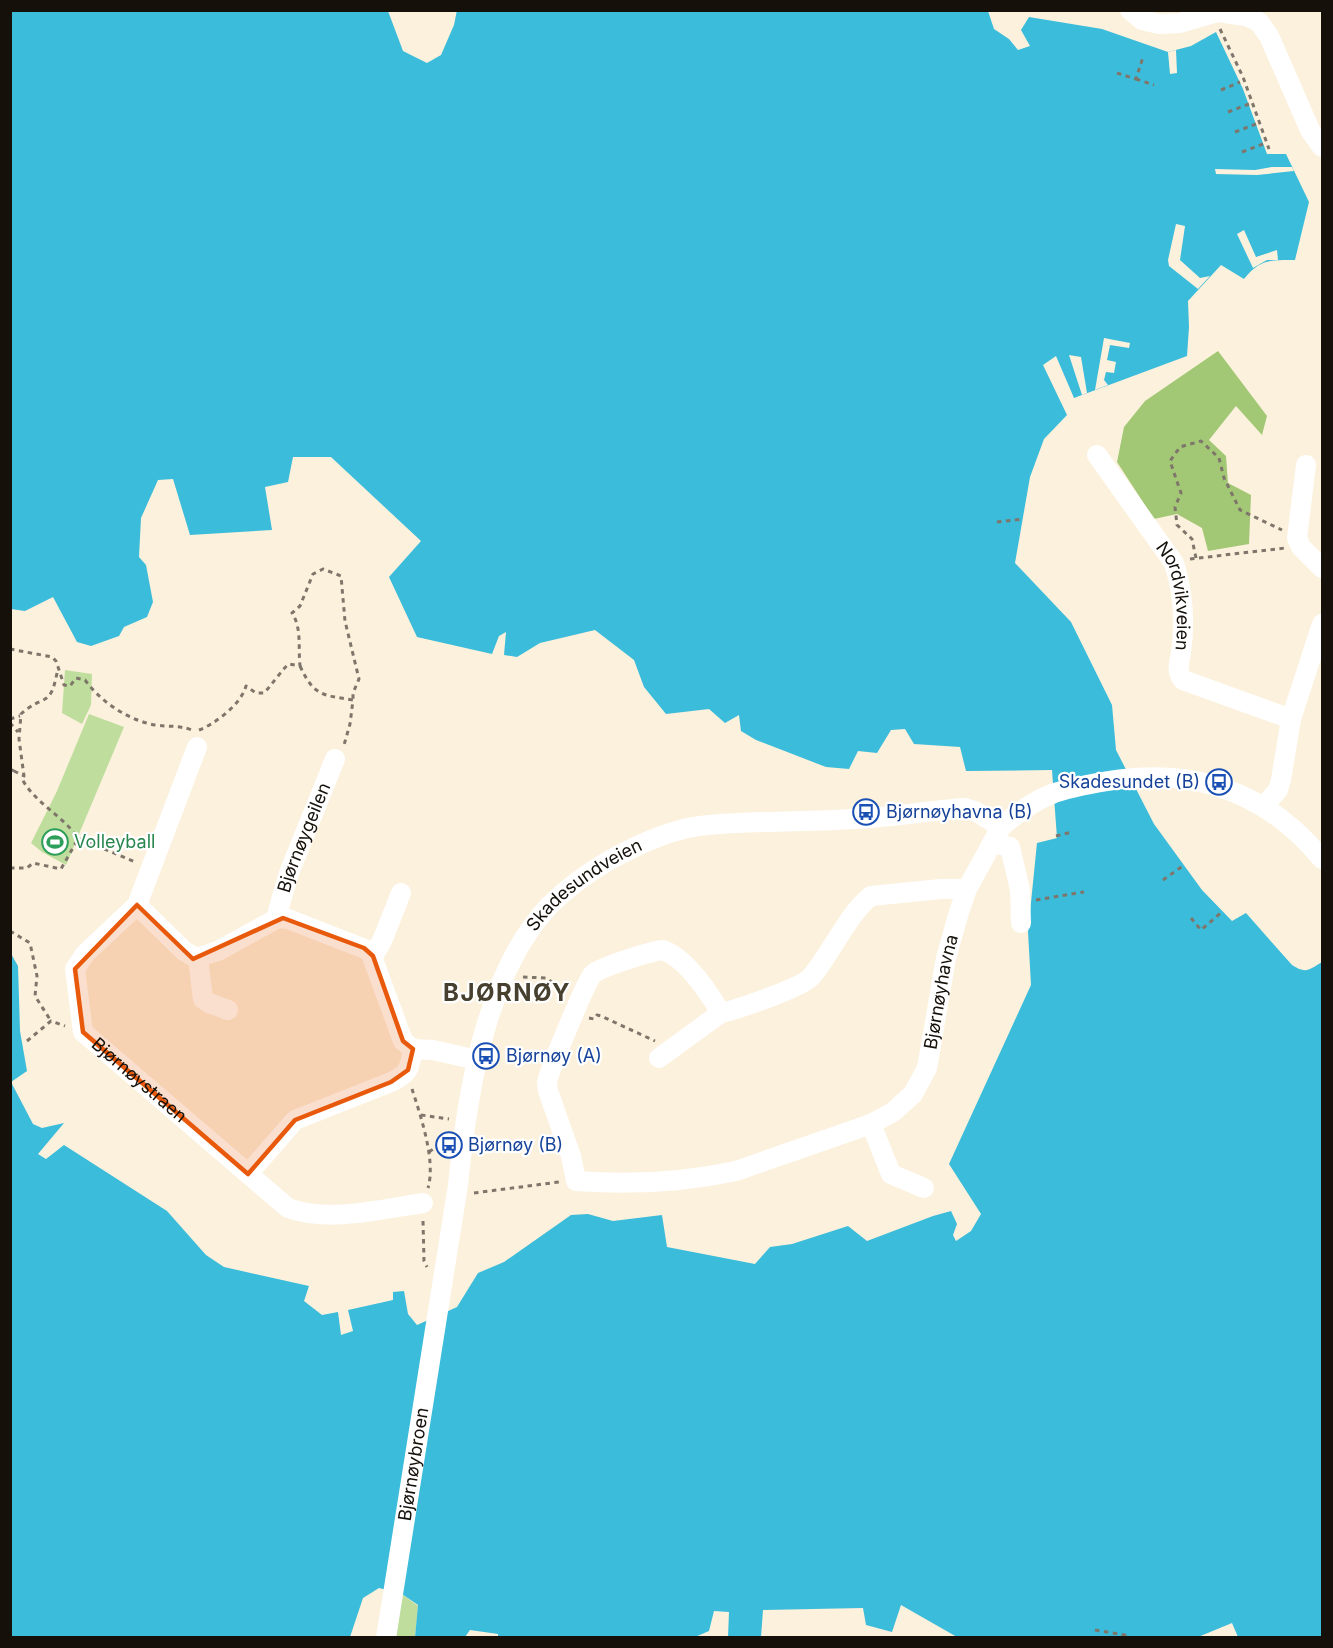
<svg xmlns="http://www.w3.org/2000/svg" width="1333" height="1648" font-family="Inter,sans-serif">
<rect width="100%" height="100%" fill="#fcf1dd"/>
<g fill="#bfde9d">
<path d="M65,670L92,674L91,705L82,724L62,713Z"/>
<path d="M89,714L124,727L66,865L42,852L31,843L57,791Z"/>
<path d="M402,1594L418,1606L415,1637L396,1638Z"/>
</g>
<path fill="#a2c875" d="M1218,351L1267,416L1262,435L1236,406L1209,440L1226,456L1228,483L1251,495L1249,544L1208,551L1202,528L1177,514L1154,519L1117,462L1124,427L1145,401Z"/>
<path fill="#3bbcda" d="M457,10L988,11L994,29L1009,39L1018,50L1030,46L1021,30L1029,17L1102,29L1168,52L1191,46L1216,32L1243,89L1267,154H1286L1309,202L1295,260C1270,260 1260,259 1244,279L1221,265L1188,301L1189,327L1187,356L1074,398L1056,356L1043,365L1067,415L1044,439L1030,477L1015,563L1071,622L1112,705L1116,750L1154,824L1202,890L1232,921L1246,913L1292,965C1306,974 1309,970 1322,962V1637H1238L1232,1623L1198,1637H957L901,1605L892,1632L866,1625L863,1608L763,1610L761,1637H728L729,1612L714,1611L709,1631L695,1637L498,1638V1634L470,1630L465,1637H415L418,1605L402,1594L379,1588L363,1598L350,1637H11L10,952L18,966L20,1031L27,1071L11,1082L33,1124L42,1128L64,1123L38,1154L46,1159L64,1145L167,1211L206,1255L224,1267L309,1286L304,1301L322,1315L338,1312L341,1335L353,1331L348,1310L393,1300V1292L404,1291L408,1314L417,1325L457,1307L478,1273L504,1262L571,1215L588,1214L613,1221L662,1215L667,1247L755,1264L770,1247L792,1244L848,1226L867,1241L933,1216L951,1211L957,1224L953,1235L956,1241L971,1231L981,1214L949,1164L1031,985L1028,932L1037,843L1057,838L1052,770L966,771L960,747L914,744L905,729L891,730L877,753L858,751L849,769L826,767L756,740L741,731L739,715L725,723L709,709L666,714L644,687L634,660L595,630L540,643L517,657L504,655L506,632L499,636L492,654L417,637L389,577L421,541L331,457H293L288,482L265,487L272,530L190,535L173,479L158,480L141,518L139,557L146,565L153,602L147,617L124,627L119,636L91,646L77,642L53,597L25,611L11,609V11H388L403,51L427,63L441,55L454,25Z"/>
<g fill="#fcf1dd">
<path d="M1176,50L1177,73L1170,74L1168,52Z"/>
<path d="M1272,167H1292L1294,171L1257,175L1216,174L1215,169L1255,170Z"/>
<path d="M1176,224L1185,226L1180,260L1200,278L1210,276L1198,289L1169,266L1168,260Z"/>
<path d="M1244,230L1256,257L1277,250L1278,260H1267L1253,268L1237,234Z"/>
<path d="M1104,338L1130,343L1129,348L1110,345L1107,360L1116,362L1114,373L1106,372L1104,380L1108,385L1095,390Z"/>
<path d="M1069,355L1081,357L1087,393L1082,395Z"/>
</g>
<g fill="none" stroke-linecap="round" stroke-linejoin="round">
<g stroke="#7e766a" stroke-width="3" stroke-dasharray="4.5 4.5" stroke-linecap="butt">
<path d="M1220,29L1243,77L1269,149"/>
<path d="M1117,73L1136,79L1143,57"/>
<path d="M1136,79L1154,85"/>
<path d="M1221,90L1240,82"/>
<path d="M1228,112L1249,104"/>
<path d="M1235,132L1256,124"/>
<path d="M1242,152L1263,144"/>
<path d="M997,522L1023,519"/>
<path d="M1196,558L1192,539L1177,525L1175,507L1181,493L1170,461L1180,447L1201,441L1219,458L1224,478L1240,510L1282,530"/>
<path d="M1190,559L1285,548"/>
<path d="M10,649L52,657L56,661L64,685L70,686L76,678L85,680C101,702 128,720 155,725C169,727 178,725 192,730"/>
<path d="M300,666C314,696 322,695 353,700L350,724L344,745"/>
<path d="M57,673C50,709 44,693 21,714L19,739L24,776L22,779C35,803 63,816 78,838L135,862"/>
<path d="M10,719L20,716"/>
<path d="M10,723L18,732"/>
<path d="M199,730C213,725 235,708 242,695C244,692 245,689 246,686L256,693H264C271,686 283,668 289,664L300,666C298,648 302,628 292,613L300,606L313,574L323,569L341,576L345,621L359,679L353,693V700"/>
<path d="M10,769L14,771L10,773"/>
<path d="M14,771L24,776"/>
<path d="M1056,836L1072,832"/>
<path d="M10,868H27L33,863L61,869L78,839"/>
<path d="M1163,880L1184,865"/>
<path d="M1036,900L1084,892"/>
<path d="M1191,918L1201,930L1223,911"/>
<path d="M10,931L30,943L37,976L35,996L51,1021"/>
<path d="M523,977L546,978L566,992"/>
<path d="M589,1018L594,1019L597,1015L601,1016L655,1041"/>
<path d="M27,1041L51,1021L65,1026"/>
<path d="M412,1089C421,1117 436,1161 428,1188"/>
<path d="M421,1115L449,1119"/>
<path d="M429,1152L447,1139"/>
<path d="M474,1193L559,1182"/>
<path d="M423,1221L424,1261L427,1267"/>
<path d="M1095,1630L1125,1635V1638"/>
</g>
<g stroke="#fff" stroke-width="20">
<path d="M1130,10L1142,20L1159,24L1180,23L1218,12L1246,16L1259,22L1269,36L1310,130L1322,147"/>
<path id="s1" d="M1097,455L1174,563C1183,591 1185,624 1181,653C1179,663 1176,672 1183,680L1291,719"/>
<path d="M1306,465L1297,538L1301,547L1322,568"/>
<path id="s2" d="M197,747L137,905L85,954L75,969L83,1032L288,1208C328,1223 382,1209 423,1203"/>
<path d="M1264,806L1278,790L1281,780L1291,719L1322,624"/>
<path d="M992,843L1010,847L1020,890L1021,923"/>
<path id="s3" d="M967,889H941L871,896C846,916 832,953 811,977C801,988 738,1009 721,1013C709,993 686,958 663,950C651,951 601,967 593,974C586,981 550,1069 547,1082L548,1091L571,1156L576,1181C629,1185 685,1182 736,1171L871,1124L893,1112L913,1094L927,1068L946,958L959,912L967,889L1001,827"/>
<path id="s4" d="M137,905L184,951L196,958L218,951L278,918V911L289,873L335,759"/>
<path d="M278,918L288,919L370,951L403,1041L413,1049"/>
<path d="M373,956L382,941L401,893"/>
<path d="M198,958L203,999L209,1003L228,1010"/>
<path d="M659,1058L721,1013"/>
<path d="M871,1124L891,1174L924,1188"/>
<path d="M248,1174L295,1120L391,1082C410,1073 409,1069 413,1049L433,1050L477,1060"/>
<path id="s5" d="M386,1638L458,1185C467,1095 485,973 550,905C567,888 588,873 608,861C633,847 660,834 688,828C711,823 736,823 760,822C797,821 833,821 869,818C901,816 933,810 965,808L975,811L1001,827C1039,794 1059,789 1108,781C1194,767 1266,791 1322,859"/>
</g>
</g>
<path fill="#e8590c" fill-opacity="0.2" stroke="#e8590c" stroke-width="4.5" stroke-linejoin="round" d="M137,905L193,959L283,918L364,948L373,956L403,1041L413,1049L408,1070L391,1082L295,1120L248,1174L83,1032L75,969Z"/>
<defs>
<g id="bus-ring" transform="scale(1.35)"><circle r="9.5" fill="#fff" stroke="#1a4fb4" stroke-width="1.5"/><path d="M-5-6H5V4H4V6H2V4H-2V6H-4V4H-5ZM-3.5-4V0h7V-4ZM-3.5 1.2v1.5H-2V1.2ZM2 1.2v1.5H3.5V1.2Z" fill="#1a4fb4"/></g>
<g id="stadium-ring" transform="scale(1.35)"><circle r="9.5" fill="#fff" stroke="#2e9e5b" stroke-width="1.5"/><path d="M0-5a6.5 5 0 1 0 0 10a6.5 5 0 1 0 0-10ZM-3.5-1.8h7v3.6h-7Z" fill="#2e9e5b"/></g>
</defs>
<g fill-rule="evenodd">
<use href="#bus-ring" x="1219" y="782"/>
<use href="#bus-ring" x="866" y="812"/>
<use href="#stadium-ring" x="55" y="842"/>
<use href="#bus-ring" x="486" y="1056"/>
<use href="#bus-ring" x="449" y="1145"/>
</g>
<g text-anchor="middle" stroke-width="4.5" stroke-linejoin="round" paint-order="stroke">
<g font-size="18" fill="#15110a" stroke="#fff">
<text dy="6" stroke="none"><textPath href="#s1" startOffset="165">Nordvikveien</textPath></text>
<text dy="6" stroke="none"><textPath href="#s4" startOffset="256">Bjørnøygeilen</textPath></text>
<text dy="6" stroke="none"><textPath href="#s5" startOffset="798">Skadesundveien</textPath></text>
<text dy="6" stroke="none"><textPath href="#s3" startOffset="1140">Bjørnøyhavna</textPath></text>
<text dy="6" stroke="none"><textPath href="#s2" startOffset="396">Bjørnøystraen</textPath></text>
<text dy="6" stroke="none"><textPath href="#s5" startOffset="176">Bjørnøybroen</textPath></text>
</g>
<g font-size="18" fill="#164399" stroke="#fff" text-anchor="start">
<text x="1200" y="788" text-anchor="end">Skadesundet (B)</text>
<text x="886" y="818">Bjørnøyhavna (B)</text>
<text x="506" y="1062">Bjørnøy (A)</text>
<text x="468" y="1151">Bjørnøy (B)</text>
</g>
<g font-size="18" fill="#27864d" stroke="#fff" text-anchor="start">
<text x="74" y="848">Volleyball</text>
</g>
<g font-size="24" font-weight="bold" letter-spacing="1.5" fill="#48402f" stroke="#fff">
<text x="507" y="1001">BJØRNØY</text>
</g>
</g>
<rect width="1333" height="1648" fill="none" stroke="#15110a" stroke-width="24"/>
</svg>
